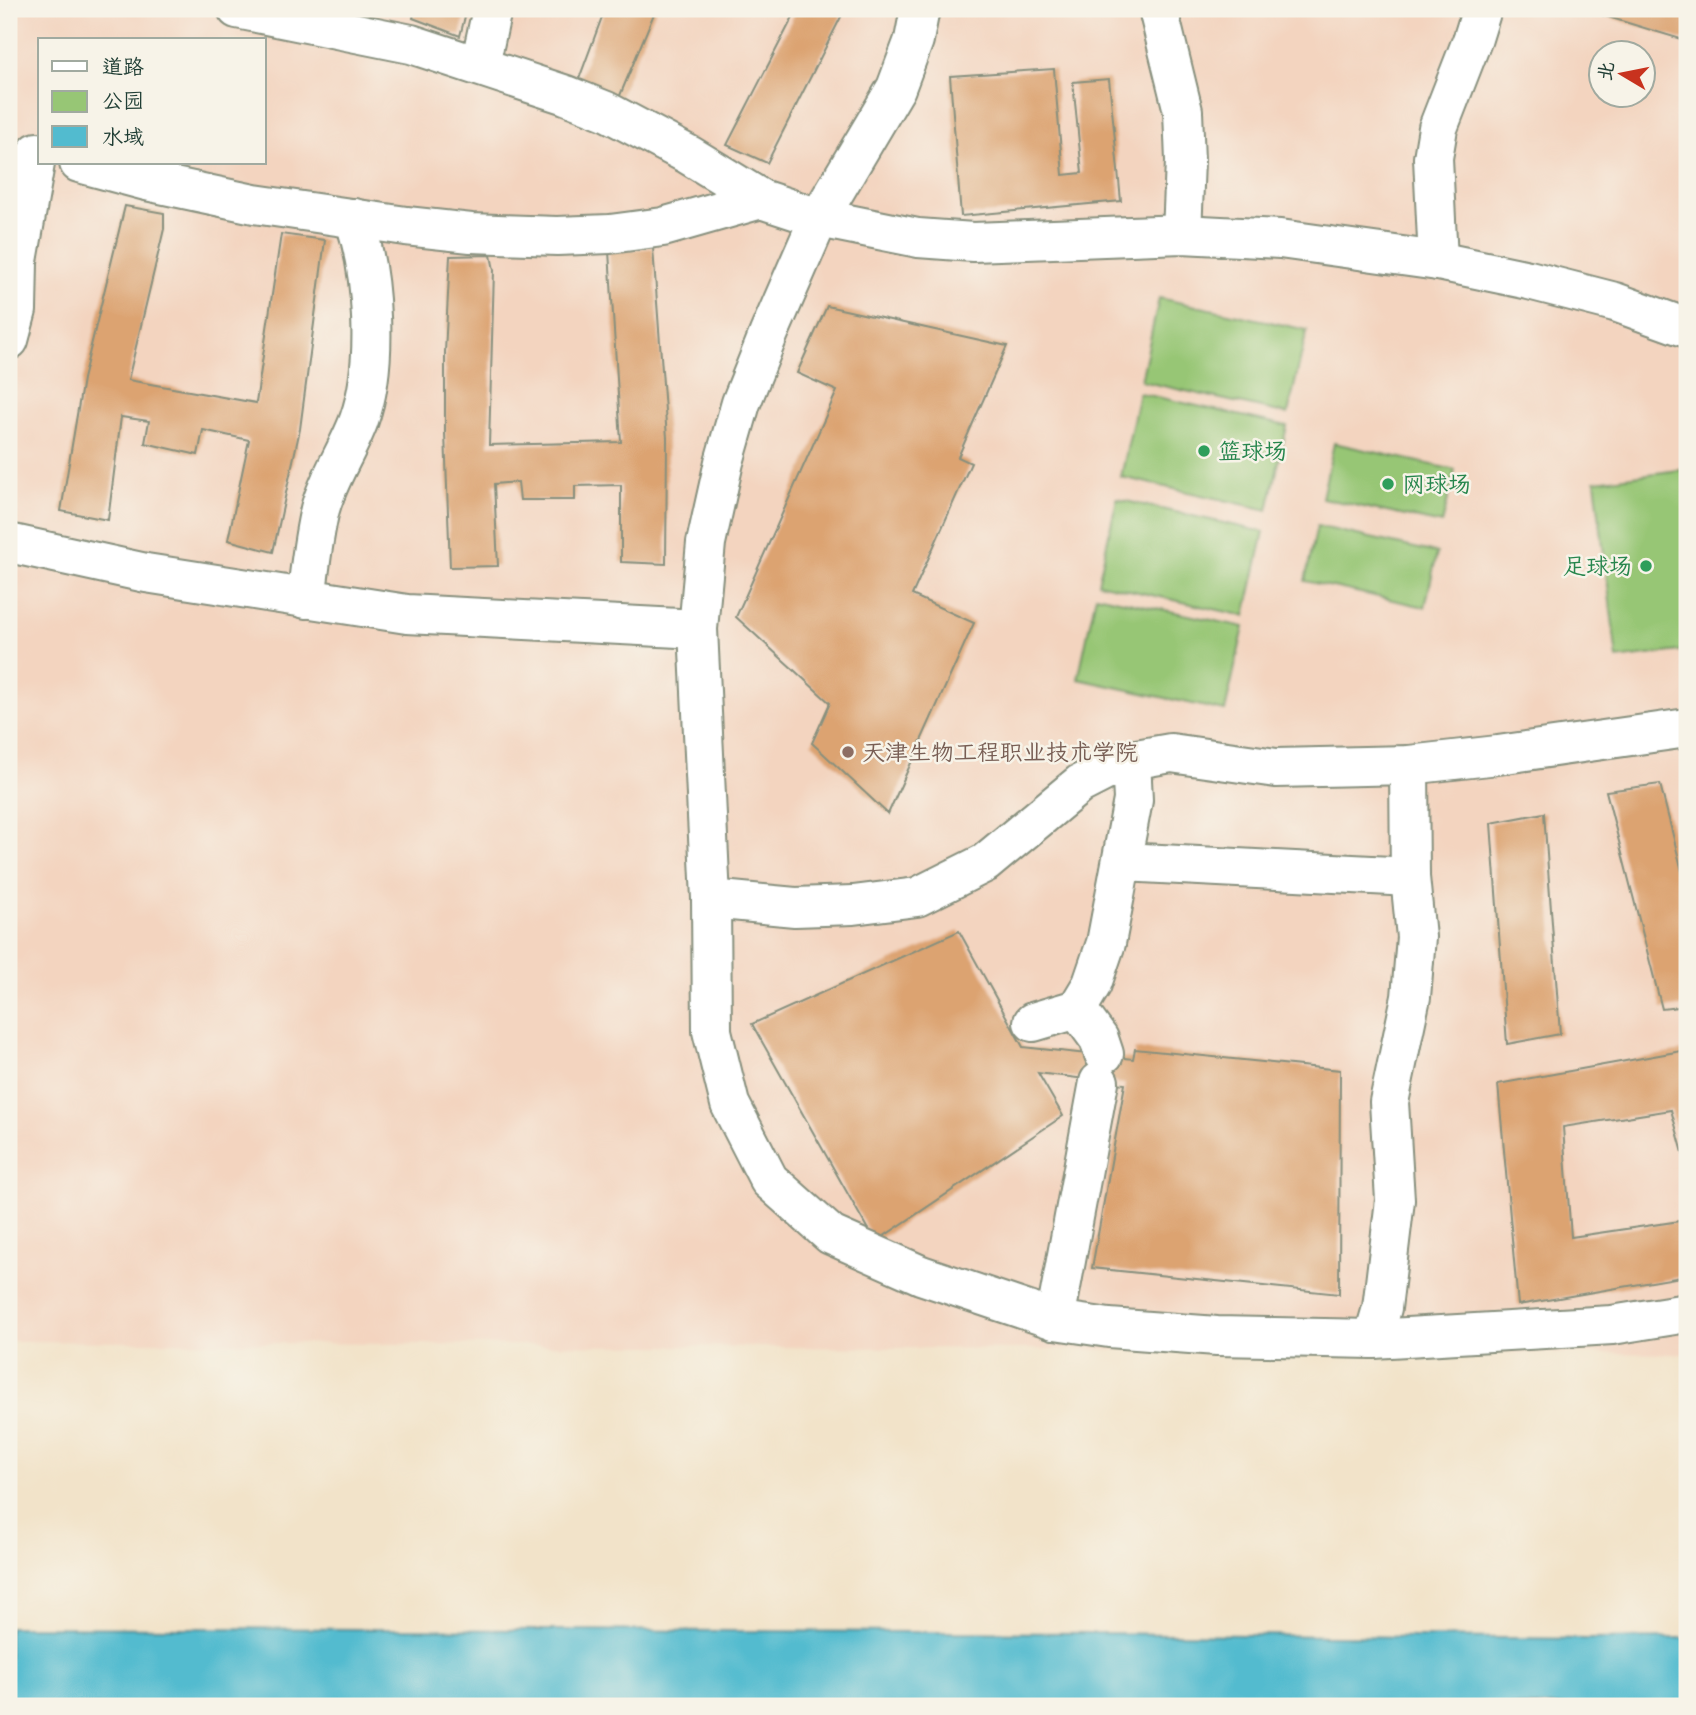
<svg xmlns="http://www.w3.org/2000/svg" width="1696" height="1715" font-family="'Playpen Sans','LXGW WenKai TC',sans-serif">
<rect width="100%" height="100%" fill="#f7f3e8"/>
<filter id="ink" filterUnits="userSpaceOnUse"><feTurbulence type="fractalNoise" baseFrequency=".0143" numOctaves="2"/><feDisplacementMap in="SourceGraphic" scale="14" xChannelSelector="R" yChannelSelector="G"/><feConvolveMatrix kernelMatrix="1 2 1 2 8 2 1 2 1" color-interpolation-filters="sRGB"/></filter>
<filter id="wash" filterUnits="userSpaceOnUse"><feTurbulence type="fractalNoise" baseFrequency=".00686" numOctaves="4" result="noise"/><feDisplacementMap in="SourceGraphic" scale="28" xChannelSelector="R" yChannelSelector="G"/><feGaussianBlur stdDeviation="1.57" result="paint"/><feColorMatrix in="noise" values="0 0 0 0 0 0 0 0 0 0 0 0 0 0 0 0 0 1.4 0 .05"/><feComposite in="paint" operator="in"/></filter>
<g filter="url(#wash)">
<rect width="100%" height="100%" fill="#f2e3c9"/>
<path fill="#f3d4bf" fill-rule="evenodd" d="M9,9H1687V1354L9,1341ZM40,40H264V163H40ZM1602,52H1644V94H1602Z"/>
<g fill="#97c675" stroke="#5b8254" stroke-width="2">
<path d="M1159,298L1307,330L1288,414L1141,381Z"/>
<path d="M1139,393L1287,426L1268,510L1121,477Z"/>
<path d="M1334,443L1455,470L1442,524L1322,498Z"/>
<path d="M1687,469V650L1617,659L1595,481Z"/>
<path d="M1117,499L1264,532L1245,616L1098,583Z"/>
<path d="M1317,526L1437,553L1425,607L1305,581Z"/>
<path d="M1096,595L1244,627L1225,711L1078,679Z"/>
</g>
<path fill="#52bbcf" stroke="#387c82" stroke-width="2" d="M9,1627L1092,1633L1588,1639L1687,1638V1706H9Z"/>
<g id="blocks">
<g fill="#dca371">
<path d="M415,9H467L460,36L413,18Z"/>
<path d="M605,9H656L619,98L579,79Z"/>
<path d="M797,9H845L767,163L727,145Z"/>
<path d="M1582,9H1687V41Z"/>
<path d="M1054,69L1063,175L1082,173L1073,82L1109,79L1121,201L961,216L950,76Z"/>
<path d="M125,206L164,213V229L128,380L256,403L281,234L325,240L300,429L273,552L228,540L249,440L203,430L198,455L145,443L149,421L121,417L108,520L61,511L83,379Z"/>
<path d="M653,248L667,438L666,564L621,562V485L575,486V500H520L518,482L494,484L498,566L450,567L445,433V352L450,256L491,255L494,270L489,445L621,442L609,251Z"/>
<path d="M827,306L1007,346L958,457L971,463L912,595L974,623L888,814L812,743L830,703L736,617L837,391L797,373Z"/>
<path d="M1660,784L1687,891V1006L1662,1009L1606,791Z"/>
<path d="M1544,813L1560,1034L1507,1044L1491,823Z"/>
<path d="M959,931L1023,1047L1133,1059L1135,1049L1340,1070L1339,1294L1092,1268L1125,1084L1038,1073L1063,1116L875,1242L752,1024Z"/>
<path d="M1687,1050V1167L1671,1110L1563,1127L1571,1237L1687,1220V1276L1518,1305L1498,1084Z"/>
</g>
</g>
</g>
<g filter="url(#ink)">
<use href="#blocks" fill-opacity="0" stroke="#88907e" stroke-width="2"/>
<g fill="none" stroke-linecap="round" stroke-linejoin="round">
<g stroke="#88907e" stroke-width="42">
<g id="minor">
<path d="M237,9L411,44L566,95L606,111L689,155L761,199L819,218L918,238L973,242L1182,234L1280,239L1438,261L1529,280L1615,302L1687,328"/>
<path d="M920,9L914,40L896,88L819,218L769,333L741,403L724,462L706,543L698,629L711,899L712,1031L730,1104L769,1180L831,1235L921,1275L1055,1320L1109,1328L1217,1336L1373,1339L1612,1325L1687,1313"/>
<path d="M1158,9L1183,111L1185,161L1182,234"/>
<path d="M480,65L492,9"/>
<path d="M79,163L146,181L254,204L406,226L471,233L557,236L610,234L663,227L761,199"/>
<path d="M1438,261L1433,158L1438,128L1473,38L1482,9"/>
<path d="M9,340L17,310L18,261L37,152"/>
<path d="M9,543L146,573L407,614L698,629"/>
<path d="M306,599C310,569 313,538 320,509C329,477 348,450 359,420C379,364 373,274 354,218"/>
<path d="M1123,862L1410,877"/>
<path d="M711,899L795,907L853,905L917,897L985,863L1080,784L1125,761L1171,753L1276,768L1409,765L1498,755L1687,728"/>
<path d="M1077,1009L1099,1039L1104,1054"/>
<path d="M1033,1022L1077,1009L1092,984L1106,943L1133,800L1131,760"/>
<path d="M1055,1320L1099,1082"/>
<path d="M1373,1339L1382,1308L1395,1200L1389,1102L1411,997L1416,937L1410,877L1409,765"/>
</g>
</g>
<use href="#minor" stroke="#fff" stroke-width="38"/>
</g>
</g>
<g fill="#2e9e5b" stroke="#f7f3e8" stroke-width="2.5">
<circle cx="1204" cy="451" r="7"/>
<circle cx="1388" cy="484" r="7"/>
<circle cx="1646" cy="566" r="7"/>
</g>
<circle fill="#8d6e63" stroke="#f7f3e8" stroke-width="2.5" cx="848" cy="752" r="7"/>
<g text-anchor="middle" stroke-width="5" stroke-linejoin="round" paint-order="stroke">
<g font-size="23" fill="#27864d" stroke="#f7f3e8" text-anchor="start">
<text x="1218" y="459">篮球场</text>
<text x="1402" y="492">网球场</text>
<text x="1632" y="574" text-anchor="end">足球场</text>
</g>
<g font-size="23" fill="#785e54" stroke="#f7f3e8" text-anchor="start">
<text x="862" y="760">天津生物工程职业技术学院</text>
</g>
</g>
<rect width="1696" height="1715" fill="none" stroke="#f7f3e8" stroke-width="35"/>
<rect x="38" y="38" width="228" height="126" fill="#f7f3e8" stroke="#a1aaa0" stroke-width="2"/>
<rect x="52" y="61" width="35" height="10" fill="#ffffff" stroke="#a1aaa0" stroke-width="2"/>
<text x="102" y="74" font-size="21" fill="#1f3d34">道路</text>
<rect x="52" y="91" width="35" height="21" fill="#97c675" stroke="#a1aaa0" stroke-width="2"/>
<text x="102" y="108" font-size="21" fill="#1f3d34">公园</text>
<rect x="52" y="126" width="35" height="21" fill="#52bbcf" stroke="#a1aaa0" stroke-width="2"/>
<text x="102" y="144" font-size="21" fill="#1f3d34">水域</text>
<g transform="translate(1622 74) rotate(280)"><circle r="33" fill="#f7f3e8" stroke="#a1aaa0" stroke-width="2"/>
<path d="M0-5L12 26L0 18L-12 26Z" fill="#c8321e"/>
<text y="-10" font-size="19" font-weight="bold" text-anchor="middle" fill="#1f3d34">北</text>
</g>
</svg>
